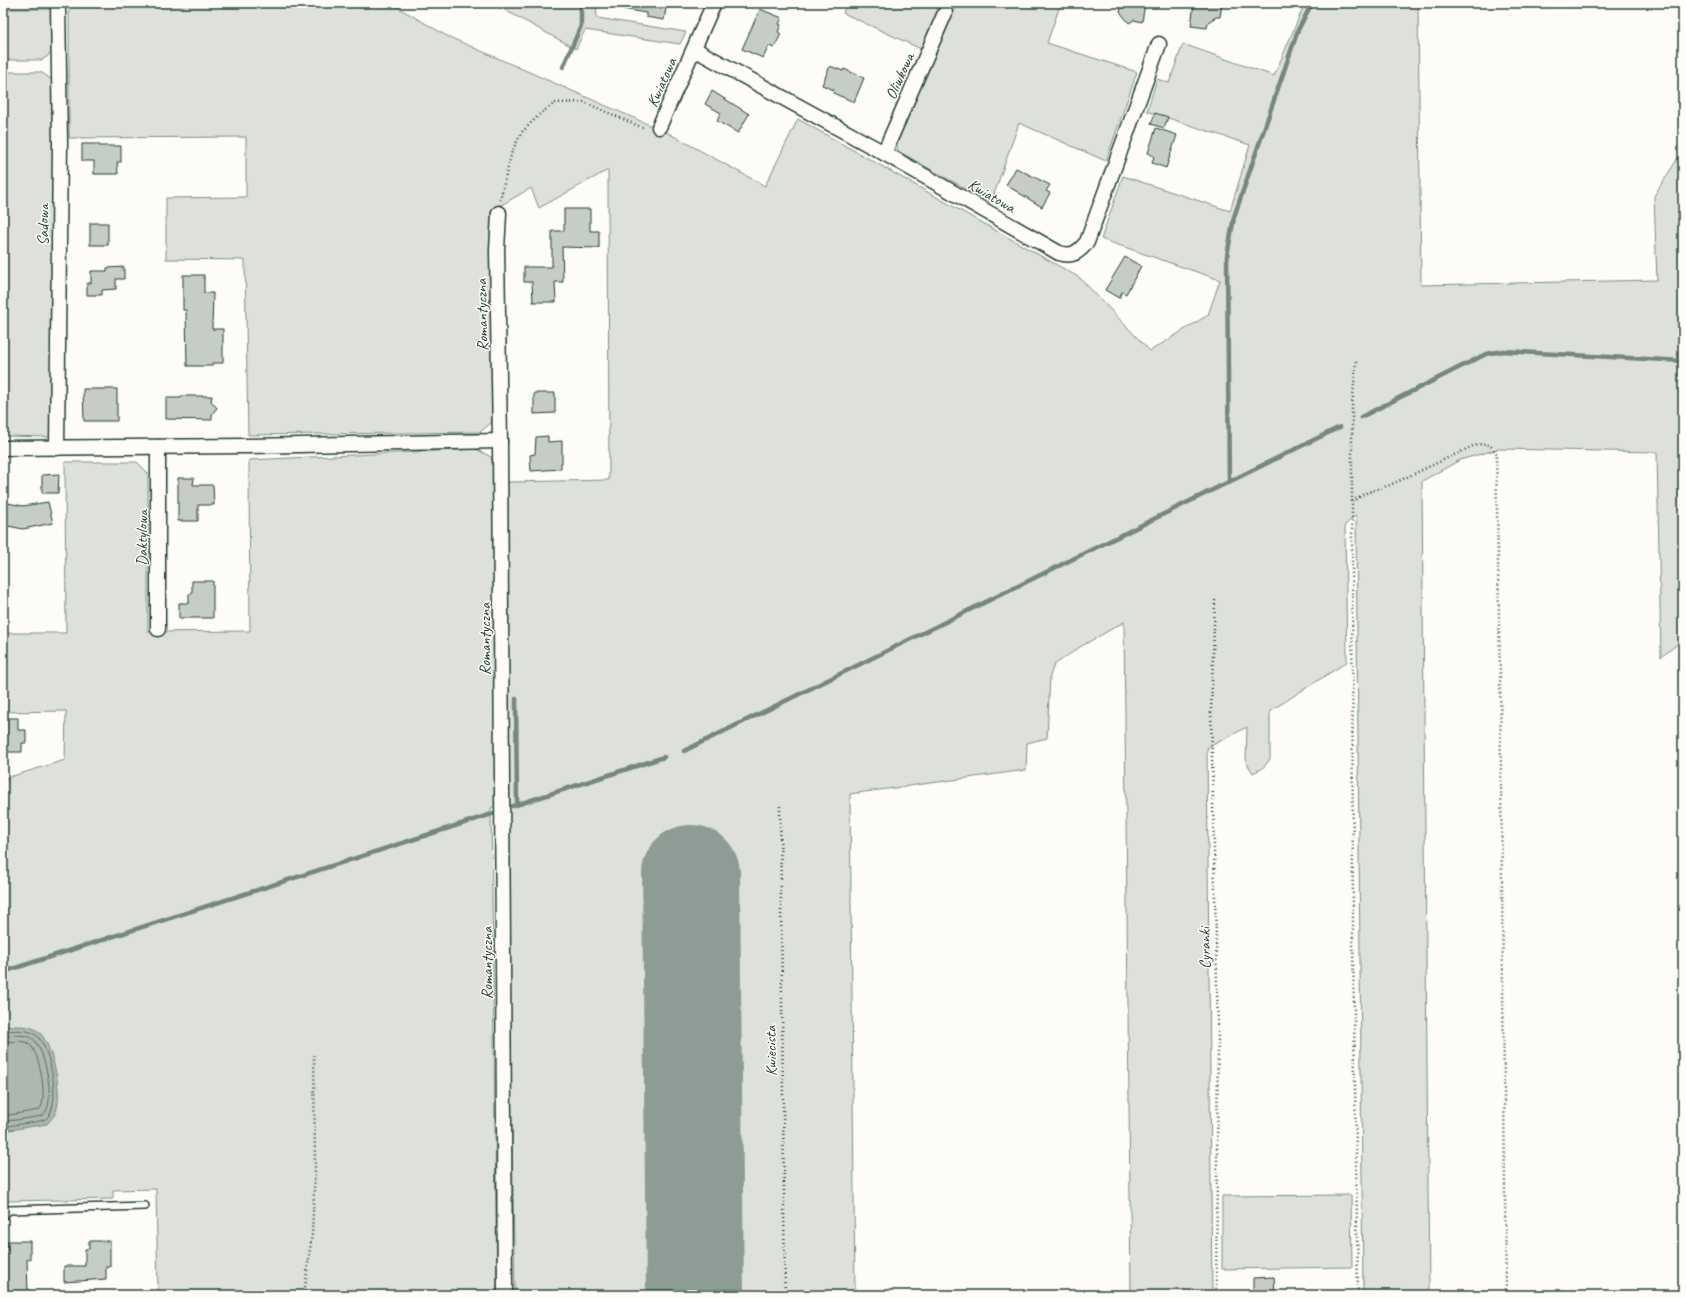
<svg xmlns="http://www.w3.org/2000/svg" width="1686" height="1298" font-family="Caveat,sans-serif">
<rect width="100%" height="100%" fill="#fdfcf7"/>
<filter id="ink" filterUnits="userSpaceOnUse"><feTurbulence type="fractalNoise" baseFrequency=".025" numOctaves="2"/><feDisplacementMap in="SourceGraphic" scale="8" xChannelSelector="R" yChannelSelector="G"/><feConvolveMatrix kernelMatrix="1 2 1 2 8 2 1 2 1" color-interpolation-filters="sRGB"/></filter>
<g filter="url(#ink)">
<g fill="#dde0db" stroke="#7e8e88">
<path d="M69,3H390L447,36L668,133L765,186L798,119L1080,278L1150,351L1208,315L1220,280L1101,239L1123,176L1230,211L1250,145L1147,111L1157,79L1169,83L1183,44L1274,76L1305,3H1418L1421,285L1657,280L1654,196L1683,150V640L1661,657L1657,452L1498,449L1460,460L1422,481L1429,1295H1363L1356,515L1345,525L1347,662L1270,711V759L1263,768L1253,773L1246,762L1247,727L1207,748L1212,1295H1131L1124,622L1080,647L1054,665L1050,676L1047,738L1027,743L1026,770L850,794L855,1295H515L510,1030L506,491L509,482L609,480L608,170L539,208L531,188L491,211L493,414L491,423L480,432L248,435L245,260L166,259V198L246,197V137L69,138Z"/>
<path d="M492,3H596L597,18L686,32L680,44L585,30L576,49Z"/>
<path d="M847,3H945L923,50L843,13Z"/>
<path d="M957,3H1061L1047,43L1137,72L1106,161L1019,123L991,203L898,151L896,142Z"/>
<path d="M3,9H51L52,50L47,57L41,60H3Z"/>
<path d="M3,72H41L55,82L52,437L3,436Z"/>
<path d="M476,449L491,457L495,469L496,806L491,808L497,1295H158L156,1189L113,1190V1199L6,1201L3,1204V779L65,760L66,711L3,712V633H66L65,462H137L148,473V632L250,631L249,460Z"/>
<path d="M1351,1195L1352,1267L1222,1269V1196Z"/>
</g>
<path fill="#aeb8b1" stroke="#75877f" d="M3,1027C13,1026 31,1024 39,1032C53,1045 64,1097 55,1114C53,1118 49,1121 47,1124L3,1131Z"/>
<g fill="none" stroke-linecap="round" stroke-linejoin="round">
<g stroke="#586e66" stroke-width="1">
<path d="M3,1031C13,1031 28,1028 36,1035C51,1047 62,1106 46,1119C41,1122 11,1125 3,1127"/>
<path d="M3,1036C12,1036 26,1033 33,1039C45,1049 57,1105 43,1115C38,1118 10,1120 3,1122"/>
<path d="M3,1042C10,1042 22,1040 28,1043C39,1049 49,1100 39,1110L3,1116"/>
</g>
<g stroke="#75877f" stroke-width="4.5">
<path d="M563,67L581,26V3"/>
<path d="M1361,417L1486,354L1503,351L1683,361"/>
<path d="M1229,483L1227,256L1234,217L1298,30L1312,3"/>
<path d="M516,699L517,804"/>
<path d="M684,751L1340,427"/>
<path d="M513,806L664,757"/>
<path d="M3,972L492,814"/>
</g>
<path stroke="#8e9c96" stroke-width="98" d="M691,874L695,1295"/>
</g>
<g fill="#c6cdc7" stroke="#1f3d34">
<path d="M623,3H667L664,20L646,17V13L623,9Z"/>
<path d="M1122,3H1145L1142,22L1134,20L1129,23L1120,12Z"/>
<path d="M1194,3H1222L1220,17H1216L1208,22L1207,28L1191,26Z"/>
<path d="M760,9L782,18L779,24L781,25L778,32L781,34L774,48L769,46L763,58L742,49Z"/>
<path d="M830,66L843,71L844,69L864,78L854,102L833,93L834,90L822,85Z"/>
<path d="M712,91L749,114L738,133L717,121L721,113L705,104Z"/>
<path d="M1155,113L1168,117L1164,128L1151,124Z"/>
<path d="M1156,128L1177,135L1166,168L1152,163L1154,156L1148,153Z"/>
<path d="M82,144H99V146H121V162H117L118,174H94V161H82Z"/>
<path d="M1016,168L1050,185L1046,191L1050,193L1042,207L1006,185Z"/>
<path d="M564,209H590V231H599V248L562,247L563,282H555L556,302H533L532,282H524V267H552V231H564Z"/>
<rect x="90" y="223" width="18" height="22"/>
<path d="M1125,257L1141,266L1126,294L1122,292L1119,298L1105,290Z"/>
<path d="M124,267V279H116V289L102,290V295H87V283H91V271H107V268Z"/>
<path d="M183,275H204V293H213L212,329H223V363H212V366H187L186,310H183Z"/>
<path d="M83,389H117V421H84Z"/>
<path d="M534,393H555V413L534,414Z"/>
<path d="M181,396H212L211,401L217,408L212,414V420L166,419V398H181Z"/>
<path d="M548,436V442L562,441V463H561V469L531,471L530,455L535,454L536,437Z"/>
<path d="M59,474L58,493H42V475Z"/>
<path d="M178,478H194L193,485H213L214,505H198V521H178Z"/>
<path d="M3,502L23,506L48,502L53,523L23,529L3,525Z"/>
<path d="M192,581H213V618H179V603H189V594H192Z"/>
<path d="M3,718H18V730H26V743H22V752H3Z"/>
<path d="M7,1241H30V1259H27L28,1293H6V1284H3V1250H8Z"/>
<path d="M89,1241H110V1267H106V1279L64,1282V1266H85V1249H89Z"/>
<path d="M1274,1277L1275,1295H1253V1278Z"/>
</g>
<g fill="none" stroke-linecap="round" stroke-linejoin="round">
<g stroke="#1f3d34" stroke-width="10">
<path id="service" d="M3,1216L9,1210L145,1206"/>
</g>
<g stroke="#1f3d34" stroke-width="17">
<g id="minor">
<path d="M694,49L884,153L1059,253C1072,257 1078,253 1087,242L1159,44"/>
<path d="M659,127L714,3"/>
<path d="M884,153L945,13"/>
<path d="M499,213L497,250L500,441L505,1295"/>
<path d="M158,447V629"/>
<path d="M3,448L247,446L500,441"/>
<path d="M57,448L60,143L58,3"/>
</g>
</g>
<g stroke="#1f3d34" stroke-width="2.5" stroke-dasharray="1 3" stroke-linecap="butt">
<path d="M500,200L512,151L522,132L541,113L555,103L584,102L641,127H645"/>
<path d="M1356,361L1352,407V521L1353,940L1358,1295"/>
<path d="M1352,501L1368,492L1390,485L1473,446L1482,444L1490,445L1496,453L1500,673L1506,1295"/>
<path d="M1215,600L1211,710L1218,1031L1216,1295"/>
<path d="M780,806L785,1295"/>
<path d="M304,1295L312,1234L315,1168L314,1055"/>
</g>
<use href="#service" stroke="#fdfcf7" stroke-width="7"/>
<use href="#minor" stroke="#fdfcf7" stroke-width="14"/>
</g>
</g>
<g text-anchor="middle" stroke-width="3" stroke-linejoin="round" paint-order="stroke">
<g font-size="16" fill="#1f3d34" stroke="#fdfcf7">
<text transform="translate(899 76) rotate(-66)" y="6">Oliwkowa</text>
<text transform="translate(661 82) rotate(-66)" y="6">Kwiatowa</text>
<text transform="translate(992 195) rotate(30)" y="6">Kwiatowa</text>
<text transform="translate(42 225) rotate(-90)" y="6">Sadowa</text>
<text transform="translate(481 315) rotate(-91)" y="6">Romantyczna</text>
<text transform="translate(141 538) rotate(-90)" y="6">Daktylowa</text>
<text transform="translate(484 639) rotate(-90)" y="6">Romantyczna</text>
<text transform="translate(1204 948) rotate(-91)" y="6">Cyranki</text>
<text transform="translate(486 963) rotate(-90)" y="6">Romantyczna</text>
<text transform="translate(770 1051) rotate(-91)" y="6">Kwiecista</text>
</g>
</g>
<rect width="1686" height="1298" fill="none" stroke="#fdfcf7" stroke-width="16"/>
<rect x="8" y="8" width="1670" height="1282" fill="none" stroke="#1f3d34" stroke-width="1.5" filter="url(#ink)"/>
</svg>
